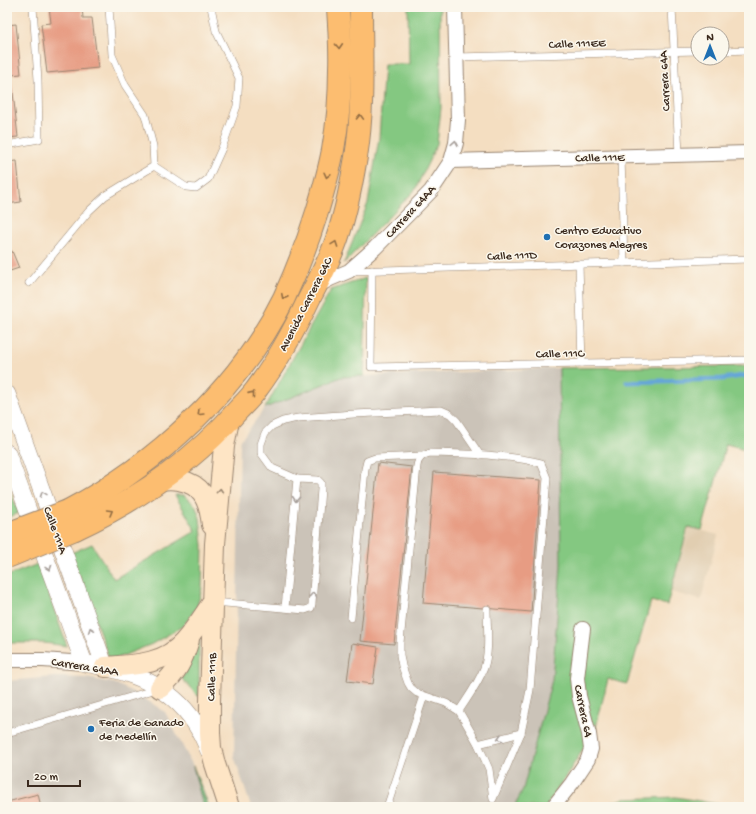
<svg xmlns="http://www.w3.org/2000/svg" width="756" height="814" font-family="'Gochi Hand',sans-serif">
<rect width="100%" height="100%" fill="#fbf7ec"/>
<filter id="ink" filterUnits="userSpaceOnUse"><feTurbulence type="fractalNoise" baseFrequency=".025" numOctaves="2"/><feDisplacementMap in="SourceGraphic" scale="8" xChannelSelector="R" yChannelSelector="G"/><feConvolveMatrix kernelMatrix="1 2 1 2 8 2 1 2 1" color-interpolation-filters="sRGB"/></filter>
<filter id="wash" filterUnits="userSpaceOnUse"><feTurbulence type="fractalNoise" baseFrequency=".012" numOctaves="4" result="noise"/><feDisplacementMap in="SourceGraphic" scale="16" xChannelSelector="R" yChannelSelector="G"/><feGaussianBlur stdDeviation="0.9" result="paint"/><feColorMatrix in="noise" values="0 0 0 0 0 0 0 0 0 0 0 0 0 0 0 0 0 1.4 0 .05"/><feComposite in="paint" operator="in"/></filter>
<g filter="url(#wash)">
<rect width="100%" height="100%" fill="#f4dec1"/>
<path fill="#e1ceb1" d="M688,527L718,535L701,600L671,592Z"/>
<g fill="#cbc3b8">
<path d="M559,368L561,567L552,680L523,789L514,807H251L234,756L240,441L265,408L341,377Z"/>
<path d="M55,677L86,678L114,683L139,695L165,712L193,766L203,807H7V681Z"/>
</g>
<g fill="#84c881" stroke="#607950">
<path d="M408,7H440L441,108L437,144L415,190L344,263L368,203L379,138L384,64H409Z"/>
<path d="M366,278L364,376L341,377L265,408L331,290Z"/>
<path d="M749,366V450L726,444L702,530L688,527L667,605L651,601L627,684L608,679L595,731L546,807H514L523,789L552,680L561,567L559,368Z"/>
<path d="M7,483L19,513L7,518Z"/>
<path d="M175,495H184L195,505L200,518L203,545L202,588L197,607L183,626L152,644L110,661L71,553L92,544L114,579L196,531Z"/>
<path d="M38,564L67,646L44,643H7V576Z"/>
<path d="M199,641V697L182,679Z"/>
<path d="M676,797L736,807H596L622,799Z"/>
</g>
<path fill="#6bac6f" stroke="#536b46" d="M193,766L209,807H203Z"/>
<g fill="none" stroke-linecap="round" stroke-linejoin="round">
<path stroke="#65a6d8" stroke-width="5" d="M627,382L722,379L749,375"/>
</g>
<g id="blocks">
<g fill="#e79c83">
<path d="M49,7H82L83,18H92L98,68L47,73L41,24L51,23Z"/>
<path d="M16,24L21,74L11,75L18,137L7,138V25Z"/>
<path d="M17,161L21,202L7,204V162Z"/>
<path d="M12,251L19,268L7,272V252Z"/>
<path d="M378,463L412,467L394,644L360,641Z"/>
<path d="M434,472L541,480L531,612L423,603Z"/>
<path d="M352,643L378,647L373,684L347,681Z"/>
<path d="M38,794L41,807H7V802Z"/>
</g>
</g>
</g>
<g filter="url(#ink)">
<use href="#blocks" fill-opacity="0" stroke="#988470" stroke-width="1"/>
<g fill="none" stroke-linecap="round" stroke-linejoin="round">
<g stroke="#988470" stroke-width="8">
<g id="service">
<path d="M672,7L679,155"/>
<path d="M722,51L749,50"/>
<path d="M456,57L698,51"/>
<path d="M7,145L39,139L38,80L33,7"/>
<path d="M621,156L624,263"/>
<path d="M154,166L186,187L196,188L208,179L222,148L237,106L239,78L216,31L211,7"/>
<path d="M579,264L582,363"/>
<path d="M372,270L371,367L749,360"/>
<path d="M351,271L749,259"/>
<path d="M29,283L89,211L105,196L154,166L153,146L145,115L125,85L112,55L109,7"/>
<path d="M430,453C467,454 505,454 541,463L547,478L530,690L521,733L493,799L489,769L478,744L459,711L446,703L417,693L411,688L408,683L402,666L400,655V643L417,466C418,458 423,455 430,453Z"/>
<path d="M297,479L272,468L261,453V444L265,433L272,426L283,421L298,418L354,414L441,410L450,414L457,421L480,455"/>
<path d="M214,602L305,610L311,608L312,604L321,489V483L318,480L297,479L285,608"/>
<path d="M351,618L365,469L367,461L375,458L422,456"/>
<path d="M459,711C468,697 478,684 484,668C490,650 487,628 487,609"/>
<path d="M7,733L157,689"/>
<path d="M478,744L521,733"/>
<path d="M387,807L424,696"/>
</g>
</g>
<g stroke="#988470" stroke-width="16">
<g id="minor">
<path d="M451,161L749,153"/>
<path d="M315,287L330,279L349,271L375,248L431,191L451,161L456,143L458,120L455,7"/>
<path d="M7,660H43L84,663"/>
<path d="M553,807L572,783L588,759L591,749L589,734L579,696L577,678L583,629"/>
</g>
</g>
<g stroke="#988470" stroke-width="18">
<g id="tertiary">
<path d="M7,394L105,667"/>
<path d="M7,453L84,663C128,671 169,683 195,723C201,732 205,741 209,751"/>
</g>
</g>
<g stroke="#988470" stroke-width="22">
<g id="secondary">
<path d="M160,480C178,477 198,482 206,500C210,508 211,517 212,525"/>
<path d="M105,667C133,665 164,665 184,642C195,630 204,615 213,602"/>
<path d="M160,688C177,672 182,662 189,640"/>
<path d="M229,807L215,764L211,748L210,733V701L215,544L224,446L229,420"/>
</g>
</g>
<g stroke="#988470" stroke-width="24">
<g id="primary">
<path d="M68,511C156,465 240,388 284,298C297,270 308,241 317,212C323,192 329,171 333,150C338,123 340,95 340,68C341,48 339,27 338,7"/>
<path d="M75,529C138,500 193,462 239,409C245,403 251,397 256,390C277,362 294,331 309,299C318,282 327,265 334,247C345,219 351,187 356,157C364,108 361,57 361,7"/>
</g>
</g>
<use href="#service" stroke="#fff" stroke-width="7"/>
<use href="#minor" stroke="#fff" stroke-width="14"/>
<use href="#tertiary" stroke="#fff" stroke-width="17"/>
<use href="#secondary" stroke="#fee5c5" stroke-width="20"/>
<use href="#primary" stroke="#fcbd6f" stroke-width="22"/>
<g stroke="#988470" stroke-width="24" stroke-linecap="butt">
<g id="primary-bridge">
<path d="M7,534L68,511"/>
<path d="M7,557L75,529"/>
</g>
</g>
<use href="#primary-bridge" stroke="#fcbd6f" stroke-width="22"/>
</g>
<defs><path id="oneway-chevron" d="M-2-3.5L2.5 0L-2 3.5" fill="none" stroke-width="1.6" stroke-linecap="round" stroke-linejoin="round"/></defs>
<g stroke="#926c42">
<use href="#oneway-chevron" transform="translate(339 46) rotate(87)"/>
<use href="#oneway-chevron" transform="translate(360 117) rotate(-88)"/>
<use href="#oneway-chevron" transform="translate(327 175) rotate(103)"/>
<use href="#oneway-chevron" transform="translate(335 244) rotate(-70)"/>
<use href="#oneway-chevron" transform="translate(284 297) rotate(116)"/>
<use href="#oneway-chevron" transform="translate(252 394) rotate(-51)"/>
<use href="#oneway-chevron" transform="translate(200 413) rotate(135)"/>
<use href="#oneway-chevron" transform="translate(110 512) rotate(-30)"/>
</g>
<g stroke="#a79f9a">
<use href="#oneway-chevron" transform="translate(455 143) rotate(-80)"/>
<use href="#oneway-chevron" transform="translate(43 494) rotate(-110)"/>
<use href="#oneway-chevron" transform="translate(296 499) rotate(95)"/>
<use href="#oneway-chevron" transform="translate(49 568) rotate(70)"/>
<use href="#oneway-chevron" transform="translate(313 595) rotate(-86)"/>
<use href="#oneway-chevron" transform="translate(91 630) rotate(-110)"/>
<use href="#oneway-chevron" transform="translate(500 738) rotate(165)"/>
</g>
<use stroke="#9c8872" href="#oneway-chevron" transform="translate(220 491) rotate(-85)"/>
</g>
<g fill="#1f6fb2" stroke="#fbf7ec" stroke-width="1.5">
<circle cx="547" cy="237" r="4"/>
<circle cx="91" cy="729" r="4"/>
</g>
<g text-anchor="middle" stroke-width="3" stroke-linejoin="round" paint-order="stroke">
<g font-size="12" fill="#3b2a1e" stroke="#fbf7ec">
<text transform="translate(577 43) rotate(-2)" y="4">Calle 111EE</text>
<text transform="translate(664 81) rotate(-93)" y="4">Carrera 64A</text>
<text transform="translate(600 157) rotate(-1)" y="4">Calle 111E</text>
<text transform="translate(410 211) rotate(-47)" y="4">Carrera 64AA</text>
<text transform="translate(512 255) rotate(-2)" y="4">Calle 111D</text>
<text transform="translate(305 304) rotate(-63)" y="4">Avenida Carrera 64C</text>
<text transform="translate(560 353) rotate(-1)" y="4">Calle 111C</text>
<text transform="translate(56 530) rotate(70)" y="4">Calle 111A</text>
<text transform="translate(85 666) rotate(9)" y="4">Carrera 64AA</text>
<text transform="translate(211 677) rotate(-88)" y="4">Calle 111B</text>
<text transform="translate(584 711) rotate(78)" y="4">Carrera 64</text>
</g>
<g font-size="12" fill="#3b2a1e" stroke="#fbf7ec" text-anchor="start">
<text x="555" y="234">Centro Educativo<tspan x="555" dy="14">Corazones Alegres</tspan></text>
<text x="99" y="726">Feria de Ganado<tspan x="99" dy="14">de Medellín</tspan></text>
</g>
</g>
<rect width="756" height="814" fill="none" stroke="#fbf7ec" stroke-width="24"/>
<g transform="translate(710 46)"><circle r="19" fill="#fbf7ec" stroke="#aea59a"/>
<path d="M0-3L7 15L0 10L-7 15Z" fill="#1f6fb2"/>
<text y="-6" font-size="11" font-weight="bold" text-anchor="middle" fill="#3b2a1e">N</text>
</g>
<path d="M28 780v6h52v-6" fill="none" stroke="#3b2a1e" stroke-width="2"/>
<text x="34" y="780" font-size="12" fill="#3b2a1e" stroke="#fbf7ec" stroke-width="3" paint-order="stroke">20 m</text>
</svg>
